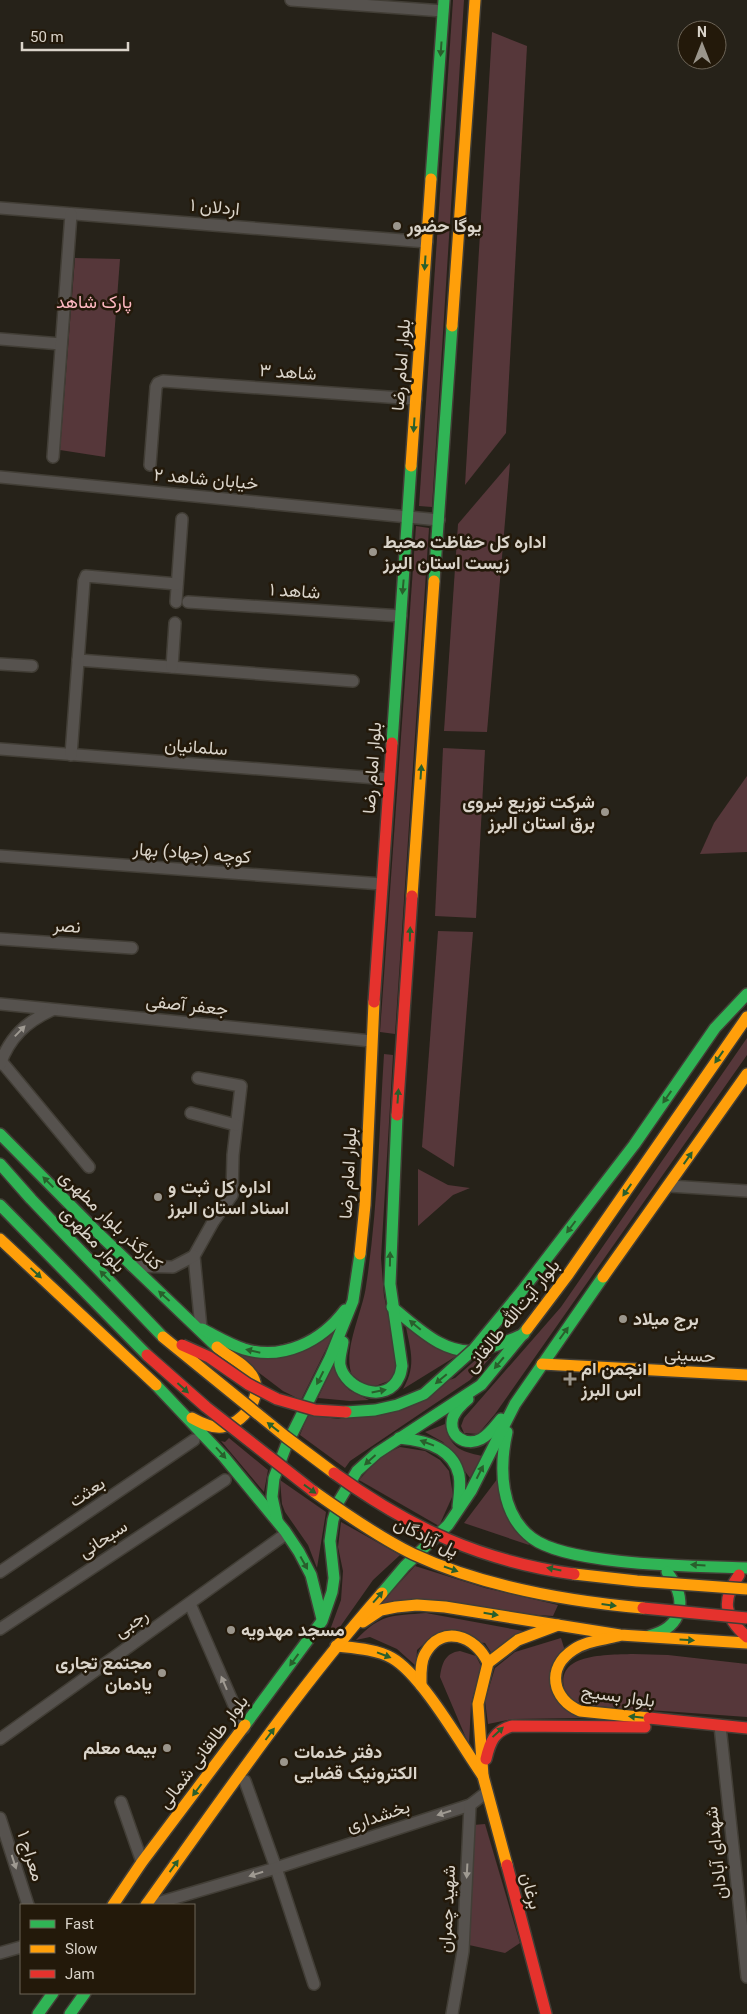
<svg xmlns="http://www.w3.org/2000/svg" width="747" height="2014" font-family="Roboto,Vazirmatn,sans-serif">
<rect width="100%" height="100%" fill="#262219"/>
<g fill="#56373a">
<path d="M453,0H464L432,507L419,506Z"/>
<path d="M492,32L527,46L506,433L465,485Z"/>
<path d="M75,258L120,259L105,457L60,450Z"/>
<path d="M510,463L487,732L444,731L458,524Z"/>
<path d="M416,526L429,528L395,1034L380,1032Z"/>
<path d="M443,748L485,750L476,918L435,916Z"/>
<path d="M747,776V852L700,854L714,823Z"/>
<path d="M438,931L473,932L454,1167L422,1147Z"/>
<path d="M747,1038V1055L495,1414L478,1434L464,1433L461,1426L464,1418L561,1307Z"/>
<path d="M384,1054L393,1055L381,1258L384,1296L398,1363L394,1379L370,1388L352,1375C342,1351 363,1311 366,1286C378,1210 379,1131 384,1054Z"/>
<path d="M418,1169L448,1185L470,1188L453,1195L418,1226Z"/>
<path d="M405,1321L458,1355L403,1389C418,1363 409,1348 405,1321Z"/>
<path d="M336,1329L301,1400L283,1391L220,1343L243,1355Z"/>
<path d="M479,1357H491L470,1380L350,1461L345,1468L300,1435L308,1415L339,1419L455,1378Z"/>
<path d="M334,1363L349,1390L369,1400L350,1401L318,1398Z"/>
<path d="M445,1424C450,1448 460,1451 482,1456L470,1478L443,1442L425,1432Z"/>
<path d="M229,1438L268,1470L264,1492L221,1441L225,1442Z"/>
<path d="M400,1447L425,1451L440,1460L449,1471L453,1495L439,1526L359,1480L381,1456Z"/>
<path d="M498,1478L529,1545L464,1523Z"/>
<path d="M280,1480L326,1512L317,1568L308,1545L285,1512L282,1504Z"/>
<path d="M341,1522L400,1555L373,1580L335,1634L330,1630L341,1600L343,1571L338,1547Z"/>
<path d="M415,1566L485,1588L558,1605L553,1616L380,1604Z"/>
<path d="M426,1613L529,1632L492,1654L485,1643L431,1637L417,1650L416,1666L397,1649L370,1637L356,1640C381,1613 392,1616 426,1613Z"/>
<path d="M561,1638L565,1651L550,1676L582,1718L513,1719L488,1724L485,1701L495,1668L515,1652Z"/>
<path d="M460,1651L476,1656L481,1666L471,1704L469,1745L440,1677C442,1663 445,1653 460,1651Z"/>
<path d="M633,1654L668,1655L747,1664V1717L593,1706L569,1700C545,1653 604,1655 633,1654Z"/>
<path d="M485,1824L520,1943L505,1953L469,1945L473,1825Z"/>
</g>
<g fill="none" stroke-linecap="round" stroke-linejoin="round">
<g stroke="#423e36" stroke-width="14">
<g id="street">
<path d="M291,0L443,11"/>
<path d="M0,208L427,242"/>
<path d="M0,339L61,344"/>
<path d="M53,457L71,214"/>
<path d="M150,465L156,387L158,383L163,381L416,399"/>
<path d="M0,477L439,520"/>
<path d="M176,602L182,519"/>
<path d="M188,602L401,616"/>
<path d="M78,660L353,681"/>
<path d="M0,664L32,666"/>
<path d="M172,667L175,623"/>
<path d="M0,749L389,779"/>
<path d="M71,755L84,581L86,576L177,584"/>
<path d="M0,856L382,884"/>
<path d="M0,939L132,948"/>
<path d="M0,1004L371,1041"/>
<path d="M1,1061L89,1167"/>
<path d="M0,1064C10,1037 26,1022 52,1010"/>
<path d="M198,1078L241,1086L233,1155L232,1195L213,1222L194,1256L201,1328"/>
<path d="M191,1113L236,1125"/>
<path d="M669,1186L747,1191"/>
<path d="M132,1266L173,1267L194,1256"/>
<path d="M0,1572L194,1440"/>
<path d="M190,1604L244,1728"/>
<path d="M0,1629L225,1480"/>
<path d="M720,1726L747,1977"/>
<path d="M0,1739L283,1536"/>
<path d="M245,1781L276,1868L314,1984"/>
<path d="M121,1802L142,1862"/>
<path d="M0,1818L28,1905"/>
<path d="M151,1905L276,1868L470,1805L487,1792"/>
<path d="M0,1953L21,1947"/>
<path d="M452,2014L463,1951L470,1805"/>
</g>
</g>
<g stroke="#423e36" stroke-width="14">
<g id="fast">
<path d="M431,179L444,0"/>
<path d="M434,581L452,326"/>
<path d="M392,743L411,466"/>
<path d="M0,1134L99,1234L217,1347"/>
<path d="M0,1164L31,1199L163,1337"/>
<path d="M0,1205L147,1355"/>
<path d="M521,1292L634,1145L715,1028L747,994"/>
<path d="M392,1307C417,1327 445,1357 480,1350C495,1347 510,1340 524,1334"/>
<path d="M202,1329C216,1336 229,1344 244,1349C283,1361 322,1341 345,1310"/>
<path d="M343,1342C342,1349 339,1358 340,1365C345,1390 387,1405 399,1377C401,1374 401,1370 402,1366L390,1284L397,1115"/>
<path d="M156,1385L224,1457L285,1531L299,1552L311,1575L322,1619"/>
<path d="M468,1399C462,1404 456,1410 453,1417C447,1436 466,1447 481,1439C490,1434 495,1426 501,1419"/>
<path d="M507,1432C499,1468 500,1514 532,1538C569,1566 698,1566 747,1568"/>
<path d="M399,1438C423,1440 453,1447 459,1475C461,1485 459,1497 458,1507"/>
<path d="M277,1520L272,1497L274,1478L286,1446L330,1358L353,1301L360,1254"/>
<path d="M382,1593L405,1566L448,1525L471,1491L515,1404L603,1277"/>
<path d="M649,1636C684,1627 688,1599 667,1572"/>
<path d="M245,1725L322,1621L332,1592L334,1578L330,1541L333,1520L339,1501L357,1471L377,1453L481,1385L527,1329"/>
<path d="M38,2014L53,1993"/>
<path d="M70,2014L85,1993"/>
</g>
</g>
<g stroke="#423e36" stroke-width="14">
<g id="slow">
<path d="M452,326L475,0"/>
<path d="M411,466L431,179"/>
<path d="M412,896L434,581"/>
<path d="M0,1239L156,1385"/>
<path d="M360,1254L365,1205L374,1002"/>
<path d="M603,1277L747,1074"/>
<path d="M527,1329L567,1276L747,1017"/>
<path d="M542,1364L747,1375"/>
<path d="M192,1418C201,1423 211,1428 222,1427C242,1424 264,1398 253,1377C246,1364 228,1357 217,1347"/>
<path d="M363,1622L381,1610L396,1607L417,1605L445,1607L620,1635L747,1643"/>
<path d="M618,1636C603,1640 586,1641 573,1650C546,1668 552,1699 580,1711L649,1718"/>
<path d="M336,1646C354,1648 376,1649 392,1658C422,1675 462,1746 483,1776"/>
<path d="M421,1685C421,1675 420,1663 425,1654C442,1623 476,1636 488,1663"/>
<path d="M507,1865L483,1776L478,1704L488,1663L518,1640L558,1625"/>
<path d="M113,1905L142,1862L245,1725"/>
<path d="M146,1905C222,1799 296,1691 382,1593"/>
</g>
</g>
<g stroke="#423e36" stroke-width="14">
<g id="jam">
<path d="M374,1002L392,743"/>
<path d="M397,1115L412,896"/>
<path d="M739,1575C721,1600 724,1617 747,1637"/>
<path d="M649,1718L747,1728"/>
<path d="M486,1759C490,1742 494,1731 512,1726L645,1727"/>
<path d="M507,1865L546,2014"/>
</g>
</g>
<use href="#street" stroke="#56524e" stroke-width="11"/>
<use href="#fast" stroke="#30b455" stroke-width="11"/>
<use href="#slow" stroke="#ff9f0a" stroke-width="11"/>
<use href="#jam" stroke="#e5322d" stroke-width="11"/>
<g stroke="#423e36" stroke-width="14" stroke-linecap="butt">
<path id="fast-bridge" d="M346,1412L375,1410L397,1405L424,1394L474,1349L521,1292"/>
</g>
<g stroke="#423e36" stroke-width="14" stroke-linecap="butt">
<g id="slow-bridge">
<path d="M163,1337L286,1437L334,1473"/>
<path d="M313,1491C344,1513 380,1538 413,1554C484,1587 565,1601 643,1608"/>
<path d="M574,1574L637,1581L747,1589"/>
</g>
</g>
<g stroke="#423e36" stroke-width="14" stroke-linecap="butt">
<g id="jam-bridge">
<path d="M182,1345L209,1357L248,1384L277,1399L315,1410L346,1412"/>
<path d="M147,1355L206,1407L313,1491"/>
<path d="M334,1473C410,1528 481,1561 574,1574"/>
<path d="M643,1608L747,1618"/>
</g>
</g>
<use href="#fast-bridge" stroke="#30b455" stroke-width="11"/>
<use href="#slow-bridge" stroke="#ff9f0a" stroke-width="11"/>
<use href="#jam-bridge" stroke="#e5322d" stroke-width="11"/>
</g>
<defs><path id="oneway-solid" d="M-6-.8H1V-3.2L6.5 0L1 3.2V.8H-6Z" transform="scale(1.25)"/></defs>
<g fill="#295f2c">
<use href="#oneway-solid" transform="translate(441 49) rotate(94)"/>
<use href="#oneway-solid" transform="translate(425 263) rotate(94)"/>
<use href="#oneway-solid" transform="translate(414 425) rotate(94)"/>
<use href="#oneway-solid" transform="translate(403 587) rotate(95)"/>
<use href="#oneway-solid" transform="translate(421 772) rotate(-86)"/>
<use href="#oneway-solid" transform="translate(410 934) rotate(-88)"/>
<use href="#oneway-solid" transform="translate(719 1057) rotate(125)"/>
<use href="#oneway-solid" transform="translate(398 1096) rotate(-86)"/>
<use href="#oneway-solid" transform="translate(667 1097) rotate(125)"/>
<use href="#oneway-solid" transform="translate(688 1158) rotate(-55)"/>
<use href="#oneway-solid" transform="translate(48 1182) rotate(-135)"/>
<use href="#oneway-solid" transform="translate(627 1190) rotate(125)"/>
<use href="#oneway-solid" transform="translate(571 1227) rotate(127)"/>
<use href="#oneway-solid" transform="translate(390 1259) rotate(-89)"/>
<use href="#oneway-solid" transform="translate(36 1273) rotate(43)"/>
<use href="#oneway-solid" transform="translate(105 1276) rotate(-134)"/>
<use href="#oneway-solid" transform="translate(164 1296) rotate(-138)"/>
<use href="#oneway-solid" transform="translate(415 1325) rotate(-140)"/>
<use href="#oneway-solid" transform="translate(564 1333) rotate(-54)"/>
<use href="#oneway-solid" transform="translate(253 1351) rotate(-167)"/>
<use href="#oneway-solid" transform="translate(499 1363) rotate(130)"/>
<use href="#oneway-solid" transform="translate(320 1378) rotate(117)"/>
<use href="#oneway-solid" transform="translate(441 1379) rotate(140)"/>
<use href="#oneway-solid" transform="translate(183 1388) rotate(42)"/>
<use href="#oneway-solid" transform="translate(379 1391) rotate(-11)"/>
<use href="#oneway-solid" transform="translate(273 1427) rotate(-142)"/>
<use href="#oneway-solid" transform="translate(427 1443) rotate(-159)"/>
<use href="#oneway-solid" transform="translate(221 1453) rotate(48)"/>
<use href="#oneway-solid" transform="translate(370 1460) rotate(138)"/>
<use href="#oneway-solid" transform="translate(480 1472) rotate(-63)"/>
<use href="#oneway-solid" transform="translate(310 1489) rotate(36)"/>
<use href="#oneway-solid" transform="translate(304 1563) rotate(61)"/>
<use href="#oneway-solid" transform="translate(698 1565) rotate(-177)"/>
<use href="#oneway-solid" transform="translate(451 1569) rotate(19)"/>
<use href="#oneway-solid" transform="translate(554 1569) rotate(-169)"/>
<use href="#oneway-solid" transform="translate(378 1597) rotate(-49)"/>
<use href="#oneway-solid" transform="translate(609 1605) rotate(7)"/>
<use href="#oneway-solid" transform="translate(491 1614) rotate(9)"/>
<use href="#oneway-solid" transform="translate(687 1640) rotate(4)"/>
<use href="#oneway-solid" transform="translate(384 1655) rotate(21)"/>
<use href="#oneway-solid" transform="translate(294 1660) rotate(126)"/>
<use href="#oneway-solid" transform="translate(636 1717) rotate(-174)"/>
<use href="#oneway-solid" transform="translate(498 1732) rotate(-43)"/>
<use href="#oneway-solid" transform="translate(270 1734) rotate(-53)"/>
<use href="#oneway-solid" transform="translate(197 1790) rotate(127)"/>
<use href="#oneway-solid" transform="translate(174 1866) rotate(-54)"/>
</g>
<g fill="#9f9a92">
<use href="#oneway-solid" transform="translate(20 1031) rotate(-46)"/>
<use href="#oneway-solid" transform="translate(224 1683) rotate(-113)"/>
<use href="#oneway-solid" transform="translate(444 1813) rotate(162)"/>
<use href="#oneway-solid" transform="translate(14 1862) rotate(72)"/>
<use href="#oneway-solid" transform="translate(467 1871) rotate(93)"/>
<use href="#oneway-solid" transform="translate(256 1874) rotate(163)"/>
</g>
<g fill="#9b968c" stroke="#23190a" stroke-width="2">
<circle cx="397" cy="226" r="5"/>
<circle cx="373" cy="552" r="5"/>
<circle cx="605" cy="812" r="5"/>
<circle cx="158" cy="1197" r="5"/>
<circle cx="623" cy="1319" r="5"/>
<path d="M567.5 1371.5h5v5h5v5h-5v5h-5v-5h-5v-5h5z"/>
<circle cx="231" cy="1630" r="5"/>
<circle cx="162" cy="1673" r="5"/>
<circle cx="167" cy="1748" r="5"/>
<circle cx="284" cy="1762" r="5"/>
</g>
<g text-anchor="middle" stroke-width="5" stroke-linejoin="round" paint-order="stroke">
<g font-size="18" fill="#dad4ca" stroke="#23190a">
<text transform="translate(215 207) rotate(5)" y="6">اردلان ۱</text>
<text transform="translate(401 365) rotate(-86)" y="6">بلوار امام رضا</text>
<text transform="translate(288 372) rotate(4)" y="6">شاهد ۳</text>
<text transform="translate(206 479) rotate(5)" y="6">خیابان شاهد ۲</text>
<text transform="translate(295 591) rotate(4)" y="6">شاهد ۱</text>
<text transform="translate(196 747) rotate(4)" y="6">سلمانیان</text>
<text transform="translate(372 768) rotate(-86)" y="6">بلوار امام رضا</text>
<text transform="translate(192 853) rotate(4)" y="6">کوچه (جهاد) بهار</text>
<text transform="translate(67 926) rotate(4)" y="6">نصر</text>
<text transform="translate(187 1005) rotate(6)" y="6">جعفر آصفی</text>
<text transform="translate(348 1173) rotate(-87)" y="6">بلوار امام رضا</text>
<text transform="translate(111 1220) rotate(44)" y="6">کنارگذر بلوار مطهری</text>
<text transform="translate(93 1239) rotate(46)" y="6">بلوار مطهری</text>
<text transform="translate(512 1316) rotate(-51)" y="6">بلوار آیت‌الله طالقانی</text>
<text transform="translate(690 1355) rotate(3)" y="6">حسینی</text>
<text transform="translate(87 1492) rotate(-34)" y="6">بعثت</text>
<text transform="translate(426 1537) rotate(26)" y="6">پل آزادگان</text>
<text transform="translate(103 1539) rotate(-33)" y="6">سبحانی</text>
<text transform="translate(131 1623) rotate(-34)" y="6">رجبی</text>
<text transform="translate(618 1696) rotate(8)" y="6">بلوار بسیج</text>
<text transform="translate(203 1752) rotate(-53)" y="6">بلوار طالقانی شمالی</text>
<text transform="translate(378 1816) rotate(-18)" y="6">بخشداری</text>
<text transform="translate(716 1853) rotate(-96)" y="6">شهدای آبادان</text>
<text transform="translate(31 1856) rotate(72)" y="6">معراج ۱</text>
<text transform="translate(531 1891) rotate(75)" y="6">برغان</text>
<text transform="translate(447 1909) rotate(-87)" y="6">شهید چمران</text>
</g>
<g font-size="18" font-weight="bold" fill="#dad4ca" stroke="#23190a" text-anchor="start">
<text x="407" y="232">یوگا حضور</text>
<text x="383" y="548">اداره کل حفاظت محیط<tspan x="383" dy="21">زیست استان البرز</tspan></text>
<text x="595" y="808" text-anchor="end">شرکت توزیع نیروی<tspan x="595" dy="21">برق استان البرز</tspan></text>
<text x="168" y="1193">اداره کل ثبت و<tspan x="168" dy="21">اسناد استان البرز</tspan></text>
<text x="633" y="1325">برج میلاد</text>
<text x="581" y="1375">انجمن ام<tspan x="581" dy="21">اس البرز</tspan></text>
<text x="241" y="1636">مسجد مهدویه</text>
<text x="152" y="1669" text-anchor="end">مجتمع تجاری<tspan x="152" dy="21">یادمان</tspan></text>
<text x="157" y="1754" text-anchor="end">بیمه معلم</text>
<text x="294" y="1758">دفتر خدمات<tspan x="294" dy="21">الکترونیک قضایی</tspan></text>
</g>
<g font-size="18" fill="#fdb7c0" stroke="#23190a">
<text x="94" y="308">پارک شاهد</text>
</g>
</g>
<rect x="20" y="1904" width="175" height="90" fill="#23190a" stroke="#6c6457"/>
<rect x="30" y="1920" width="25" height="8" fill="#30b455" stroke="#6c6457"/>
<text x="65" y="1929" font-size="15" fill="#dad4ca">Fast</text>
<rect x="30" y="1945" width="25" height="8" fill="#ff9f0a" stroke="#6c6457"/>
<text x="65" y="1954" font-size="15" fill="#dad4ca">Slow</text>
<rect x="30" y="1970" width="25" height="8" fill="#e5322d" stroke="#6c6457"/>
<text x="65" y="1979" font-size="15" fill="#dad4ca">Jam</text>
<g transform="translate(702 45)"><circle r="24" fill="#23190a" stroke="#6c6457"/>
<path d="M0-4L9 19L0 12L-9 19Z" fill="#9b968c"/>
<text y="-8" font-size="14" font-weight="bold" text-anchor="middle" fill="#dad4ca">N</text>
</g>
<path d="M22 42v8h106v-8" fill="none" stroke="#dad4ca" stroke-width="2.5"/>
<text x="30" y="42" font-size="15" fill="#dad4ca" stroke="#23190a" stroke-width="4" paint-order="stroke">50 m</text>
</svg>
